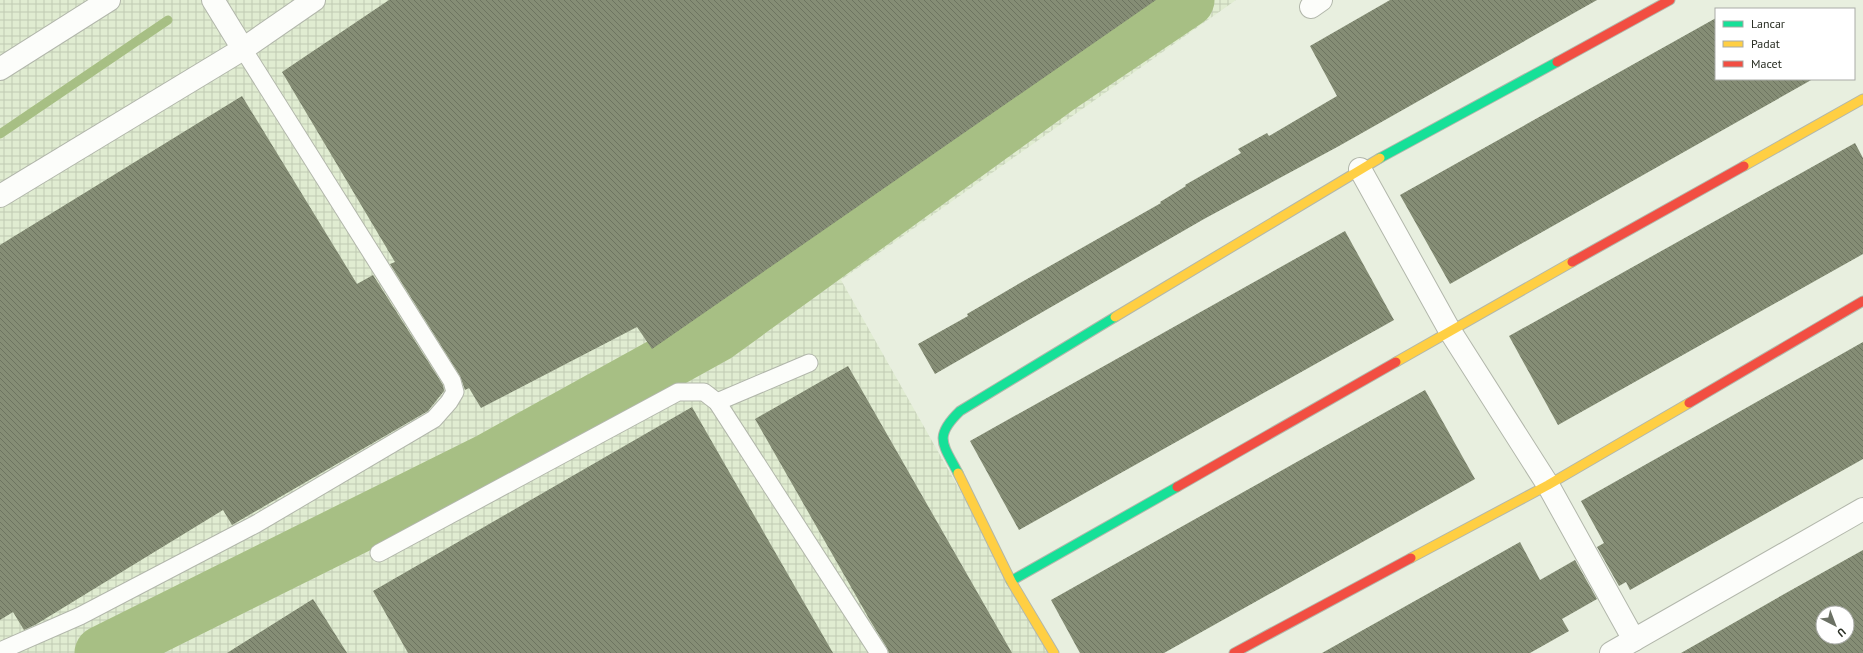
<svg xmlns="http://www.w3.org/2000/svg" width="1863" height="653" font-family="'PT Sans',sans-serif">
<defs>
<pattern id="industrial-grid" width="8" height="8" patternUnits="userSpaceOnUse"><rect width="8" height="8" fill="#e0ecd1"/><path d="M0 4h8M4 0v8" fill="none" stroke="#c0cbb3"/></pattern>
<pattern id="building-back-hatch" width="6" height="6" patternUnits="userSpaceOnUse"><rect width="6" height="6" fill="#858d75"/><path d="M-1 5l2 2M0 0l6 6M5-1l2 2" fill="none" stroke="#6d7460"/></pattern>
</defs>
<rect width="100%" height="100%" fill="#e8efdf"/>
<path fill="url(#industrial-grid)" d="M0,0H1236L841,280L1052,653H0Z"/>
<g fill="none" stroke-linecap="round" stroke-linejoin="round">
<path stroke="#a7bf84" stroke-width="9" d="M0,134L168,20"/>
<path stroke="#a7bf84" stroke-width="55" d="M102,653L490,460L716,335L1058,87L1187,0"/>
</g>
<g fill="url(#building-back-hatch)" fill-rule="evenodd">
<path d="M389,0H1156L652,349L637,327L481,408L469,388L465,390L460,376L390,264L395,262L282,72Z"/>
<path d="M1390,0H1597L1339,146L1204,219L935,374L918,344L968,316L967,314L1020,283L1161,203L1160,202L1186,186L1185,185L1241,153L1238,149L1267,133L1269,136L1337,96L1310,46Z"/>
<path d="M1716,18V79H1813L1450,284L1400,195Z"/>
<path d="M242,96L357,284L373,275L443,385L444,391L428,411L232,525L223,510L35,625L24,630L13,612L0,620V245Z"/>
<path d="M1855,143L1863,158V254L1558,425L1509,336Z"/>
<path d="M1345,231L1394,320L1019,530L970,441Z"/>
<path d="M1863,342V459L1630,590L1626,582L1619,586L1597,547L1604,543L1581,501Z"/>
<path d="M848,366L1012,653H889L887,648L871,622L755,419Z"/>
<path d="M1425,390L1475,479L1164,653H1080L1051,600Z"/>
<path d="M692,407L833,653H408L373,591Z"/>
<path d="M1520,542L1540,580L1575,560L1597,599L1562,619L1569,631L1530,653H1322Z"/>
<path d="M1863,550V653H1681L1786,593ZM1823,613H1847V637H1823Z"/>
<path d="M313,599L347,653H227Z"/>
</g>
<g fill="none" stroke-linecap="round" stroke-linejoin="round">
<g stroke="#b2b7ab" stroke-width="19">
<g id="lane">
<path d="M717,402L809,363"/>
<path d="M379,553L678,392H704L717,402L879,653"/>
<path d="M0,651L80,616L256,524L434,419L449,402L455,392L452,381L243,49"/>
</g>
</g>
<g stroke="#b2b7ab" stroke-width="24">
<g id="street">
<path d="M213,0L243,49"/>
<path d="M1311,7L1321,0"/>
<path d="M0,69L109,0"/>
<path d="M1360,169L1450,331L1548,485L1634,640"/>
<path d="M0,196L243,49L314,0"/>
<path d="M1611,653L1863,509"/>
</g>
</g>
<g stroke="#b2b7ab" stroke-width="11">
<g id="fast">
<path d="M1380,158L1557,62"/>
<path d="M958,473C943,444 933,437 960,411L1115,317"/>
<path d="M1011,581L1177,487"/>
</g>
</g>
<g stroke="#b2b7ab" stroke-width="11">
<g id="slow">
<path d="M1744,166L1863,99"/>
<path d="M1115,317L1380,158"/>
<path d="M1396,362L1572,262"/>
<path d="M958,473L1011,581L1054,653"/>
<path d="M1411,558L1548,485L1689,403"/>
</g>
</g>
<g stroke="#b2b7ab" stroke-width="11">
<g id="jam">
<path d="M1557,62L1670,0"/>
<path d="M1572,262L1744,166"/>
<path d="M1689,403L1863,301"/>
<path d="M1177,487L1396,362"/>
<path d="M1234,653L1411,558"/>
</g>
</g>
<use href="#lane" stroke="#fcfdfa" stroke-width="17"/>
<use href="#street" stroke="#fcfdfa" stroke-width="22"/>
<use href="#fast" stroke="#16e098" stroke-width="9"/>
<use href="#slow" stroke="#ffcf43" stroke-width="9"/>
<use href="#jam" stroke="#f24e42" stroke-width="9"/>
</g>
<rect x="1715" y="8" width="140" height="72" fill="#ffffff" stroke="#a9aba7"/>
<rect x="1723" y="21" width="20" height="6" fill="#16e098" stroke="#a9aba7"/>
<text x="1751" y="28" font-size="12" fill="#282d22">Lancar</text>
<rect x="1723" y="41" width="20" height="6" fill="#ffcf43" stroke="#a9aba7"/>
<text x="1751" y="48" font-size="12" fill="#282d22">Padat</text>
<rect x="1723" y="61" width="20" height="6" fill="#f24e42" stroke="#a9aba7"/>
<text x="1751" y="68" font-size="12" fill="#282d22">Macet</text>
<g transform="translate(1835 625) rotate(138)"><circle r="19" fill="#ffffff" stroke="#a9aba7"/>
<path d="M0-3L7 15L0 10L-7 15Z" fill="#6b7164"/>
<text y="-6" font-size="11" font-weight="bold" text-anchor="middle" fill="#282d22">U</text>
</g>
</svg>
